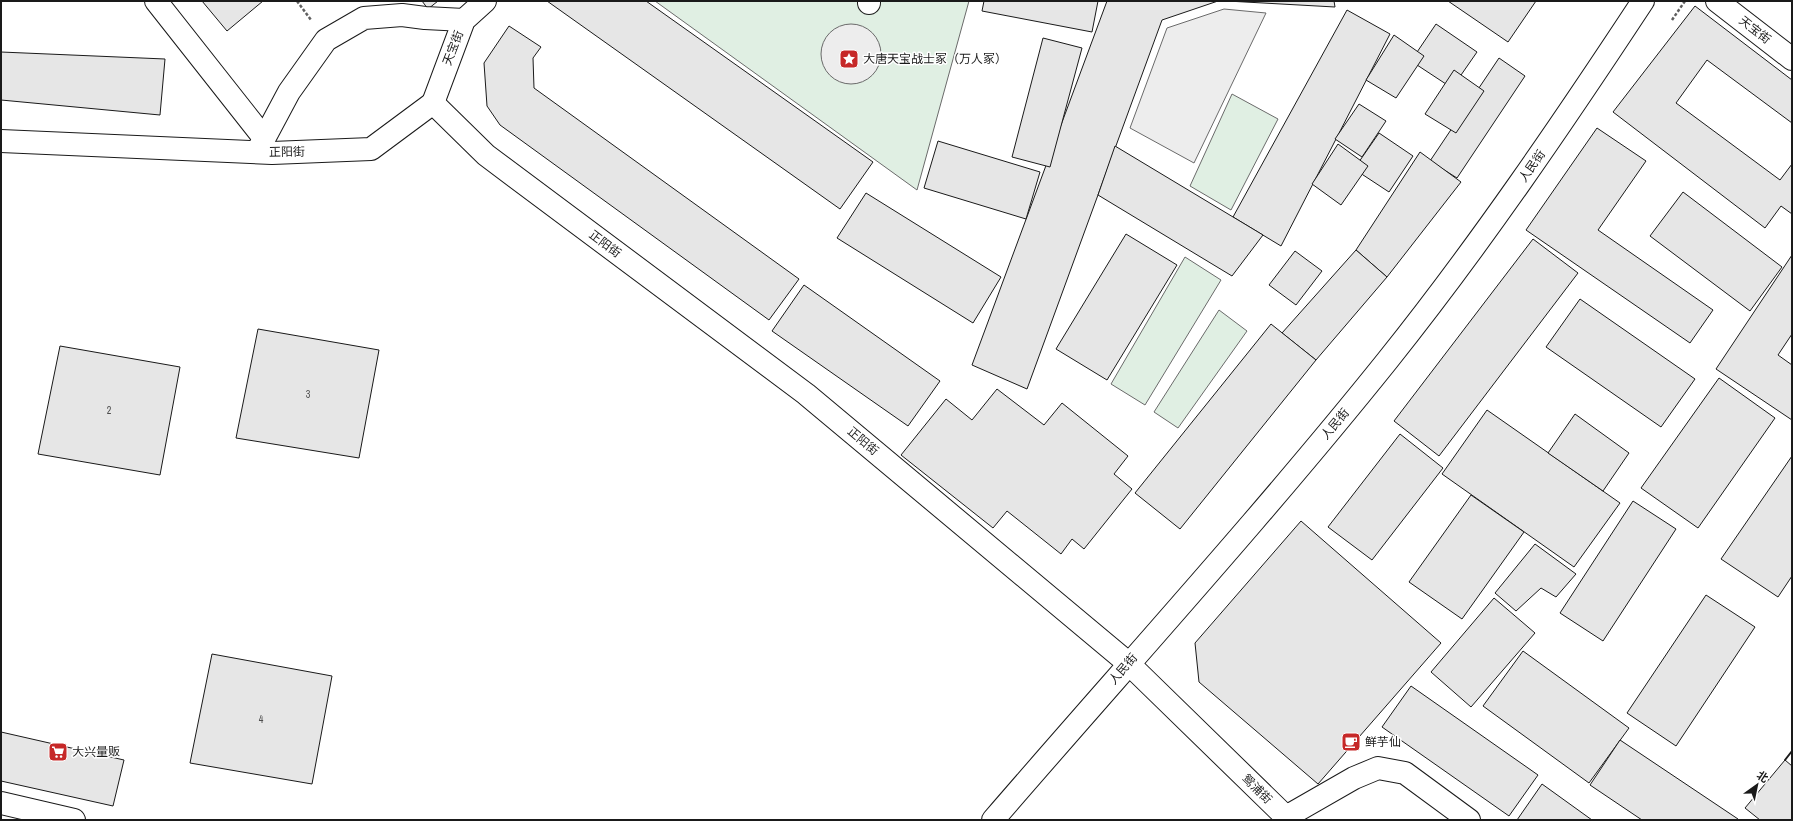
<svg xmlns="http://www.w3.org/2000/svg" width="1793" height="821" font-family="'Archivo Narrow','Noto Sans SC',sans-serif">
<rect width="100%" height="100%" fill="#fff"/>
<g fill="#e0efe3" stroke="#6a6a6a">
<path d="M655,1H969L917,190Z"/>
<path d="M1232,94L1278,119L1231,210L1190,186Z"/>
<path d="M1185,257L1221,280L1145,405L1111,384Z"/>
<path d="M1219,310L1247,331L1178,428L1154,412Z"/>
</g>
<g fill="#ededed" stroke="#6a6a6a">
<path d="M1224,9L1266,13L1194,163L1130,128L1167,28Z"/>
<circle cx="851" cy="54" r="30"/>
</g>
<g fill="#e6e6e6" stroke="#1a1a1a">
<path d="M202,1H263L227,31Z"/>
<path d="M422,1H438L428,9Z"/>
<path d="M547,1H646L873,162L840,209Z"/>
<path d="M984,1H1098L1092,32L982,11Z"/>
<path d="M1107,1H1218L1162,20L1027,389L972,365Z"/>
<path d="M1227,1H1334L1335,7Z"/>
<path d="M1448,1H1536L1508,42Z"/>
<path d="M1695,6L1792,80V123L1707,60L1676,103L1780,180L1792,164V214L1781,206L1765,228L1613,112Z"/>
<path d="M1347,10L1390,34L1281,246L1233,217Z"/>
<path d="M1436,24L1477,52L1452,88L1411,61Z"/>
<path d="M509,26L541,47L533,58L534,88L799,279L769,320L500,125L487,106L484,63Z"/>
<path d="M1394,35L1424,56L1396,98L1366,80Z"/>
<path d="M1043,38L1082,48L1050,167L1012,157Z"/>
<path d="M1,52L165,59L160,115L1,100Z"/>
<path d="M1499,58L1525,76L1457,178L1430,161Z"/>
<path d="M1454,70L1484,91L1456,133L1425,114Z"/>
<path d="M1359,104L1386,121L1362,157L1335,139Z"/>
<path d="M1597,128L1646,161L1598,230L1713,310L1690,343L1526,230Z"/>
<path d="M1379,133L1413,156L1389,192L1354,169Z"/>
<path d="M938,141L1040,172L1026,219L924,188Z"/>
<path d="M1338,144L1368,166L1341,205L1312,184Z"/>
<path d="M1115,146L1263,235L1232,276L1098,195Z"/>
<path d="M1420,152L1461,182L1387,277L1356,250Z"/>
<path d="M1683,192L1782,267L1750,311L1650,236Z"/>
<path d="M866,193L1001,277L973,323L837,238Z"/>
<path d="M1126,234L1177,265L1107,380L1056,349Z"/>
<path d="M1533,239L1578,273L1439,456L1394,421Z"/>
<path d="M1356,250L1387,277L1316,360L1282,333Z"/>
<path d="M1295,251L1322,271L1296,305L1269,285Z"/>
<path d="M1792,255V334L1778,355L1792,365V420L1716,369Z"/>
<path d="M804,285L940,381L908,426L772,331Z"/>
<path d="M1580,299L1695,379L1661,427L1546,347Z"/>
<path d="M1271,324L1316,360L1180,529L1135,493Z"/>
<path d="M258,329L379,350L359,458L236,438Z"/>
<path d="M60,346L180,367L160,475L38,454Z"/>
<path d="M1719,378L1775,418L1698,528L1641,488Z"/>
<path d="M997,389L1044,425L1062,403L1128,456L1114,474L1132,489L1084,549L1072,539L1061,554L1007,511L993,528L901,455L946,399L972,420Z"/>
<path d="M1487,410L1620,503L1574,567L1442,474Z"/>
<path d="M1575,414L1629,453L1603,491L1548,453Z"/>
<path d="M1400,434L1443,468L1372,560L1328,527Z"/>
<path d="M1792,456V576L1778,597L1721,559Z"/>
<path d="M1471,495L1524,532L1462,619L1409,582Z"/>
<path d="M1633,501L1676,529L1603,641L1560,613Z"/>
<path d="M1301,521L1441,643L1318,784L1199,682L1195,643Z"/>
<path d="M1535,544L1576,574L1556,597L1541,588L1516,611L1495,593Z"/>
<path d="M1706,595L1755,627L1676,746L1627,713Z"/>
<path d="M1494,598L1535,633L1471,707L1431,672Z"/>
<path d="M1523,651L1629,728L1589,783L1483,706Z"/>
<path d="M212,654L332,676L312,784L190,763Z"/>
<path d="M1411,686L1538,775L1509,816L1382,727Z"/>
<path d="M1,732L124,760L113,806L1,781Z"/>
<path d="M1620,740L1738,819L1737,820H1642L1590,785Z"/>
<path d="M1785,760L1792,766V820H1760L1745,808Z"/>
<path d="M1542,784L1592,820H1517Z"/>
</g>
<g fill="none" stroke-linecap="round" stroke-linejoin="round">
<g stroke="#1a1a1a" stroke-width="24">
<g id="minor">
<path d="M156,1L264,138"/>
<path d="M1717,1L1792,59"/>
<path d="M869,3V1"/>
<path d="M433,103L464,20L485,1"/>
<path d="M1,141L272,153L371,149L433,103L486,155L806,394L1128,663L1286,817L1354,778L1378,768L1405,773L1469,820"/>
<path d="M257,152L289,92L326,40L364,18L402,15L425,18L464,20"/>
<path d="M1,803L74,820"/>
</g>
</g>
<g stroke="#1a1a1a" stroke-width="24">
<path id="major" d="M993,820C1125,667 1261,518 1387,361C1479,246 1562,124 1643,1"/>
</g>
<g stroke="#5f5f5f" stroke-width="2.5" stroke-dasharray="3 2" stroke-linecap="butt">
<path d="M297,1L311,20"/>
<path d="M1672,20L1685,1"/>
</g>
<use href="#minor" stroke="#fff" stroke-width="22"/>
<use href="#major" stroke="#fff" stroke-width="22"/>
<path stroke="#1a1a1a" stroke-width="2" d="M1785,760L1792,751"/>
</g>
<defs>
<g id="sight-square" transform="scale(1)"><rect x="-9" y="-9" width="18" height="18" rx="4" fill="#c62828" stroke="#fff"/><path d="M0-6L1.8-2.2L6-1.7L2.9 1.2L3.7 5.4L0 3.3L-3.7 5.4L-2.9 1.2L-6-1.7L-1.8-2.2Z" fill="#fff"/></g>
<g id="cafe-square" transform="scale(1)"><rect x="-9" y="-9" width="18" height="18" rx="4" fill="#c62828" stroke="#fff"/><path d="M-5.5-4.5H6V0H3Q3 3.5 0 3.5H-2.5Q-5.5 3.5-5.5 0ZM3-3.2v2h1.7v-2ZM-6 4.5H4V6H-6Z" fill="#fff"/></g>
<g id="supermarket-square" transform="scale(1)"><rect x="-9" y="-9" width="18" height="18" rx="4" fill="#c62828" stroke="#fff"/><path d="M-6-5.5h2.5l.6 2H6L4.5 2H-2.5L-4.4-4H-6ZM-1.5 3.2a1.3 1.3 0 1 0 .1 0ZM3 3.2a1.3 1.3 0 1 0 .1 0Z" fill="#fff"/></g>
</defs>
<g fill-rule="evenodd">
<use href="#sight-square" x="849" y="59"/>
<use href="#cafe-square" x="1351" y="742"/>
<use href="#supermarket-square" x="58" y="752"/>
</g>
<g text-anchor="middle" stroke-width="3" stroke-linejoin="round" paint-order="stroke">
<g font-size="10" fill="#4d4d4d">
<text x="308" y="398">3</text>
<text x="109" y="414">2</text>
<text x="261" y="723">4</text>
</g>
<g font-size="12" fill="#1a1a1a" stroke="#fff">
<text transform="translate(1755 30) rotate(38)" y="4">天宝街</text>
<text transform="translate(453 48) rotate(-69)" y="4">天宝街</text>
<text transform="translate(287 152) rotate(-1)" y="4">正阳街</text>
<text transform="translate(1532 166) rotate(-55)" y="4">人民街</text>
<text transform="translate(605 244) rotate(37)" y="4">正阳街</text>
<text transform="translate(1335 424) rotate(-50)" y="4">人民街</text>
<text transform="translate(863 441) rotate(40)" y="4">正阳街</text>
<text transform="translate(1123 669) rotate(-49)" y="4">人民街</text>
<text transform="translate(1257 789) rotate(44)" y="4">鸳浦街</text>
</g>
<g font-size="12" fill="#1a1a1a" stroke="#fff" text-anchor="start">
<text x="863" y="63">大唐天宝战士冢（万人冢）</text>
<text x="1365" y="746">鲜芋仙</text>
<text x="72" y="756">大兴量贩</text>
</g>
</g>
<rect width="1793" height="821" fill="none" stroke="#1a1a1a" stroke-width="4"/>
<g transform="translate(1757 785) rotate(33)" stroke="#ffffff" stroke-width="3" paint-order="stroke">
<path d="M0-3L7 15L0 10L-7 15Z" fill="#1a1a1a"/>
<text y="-6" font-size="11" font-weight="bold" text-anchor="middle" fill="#1a1a1a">北</text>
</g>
</svg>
